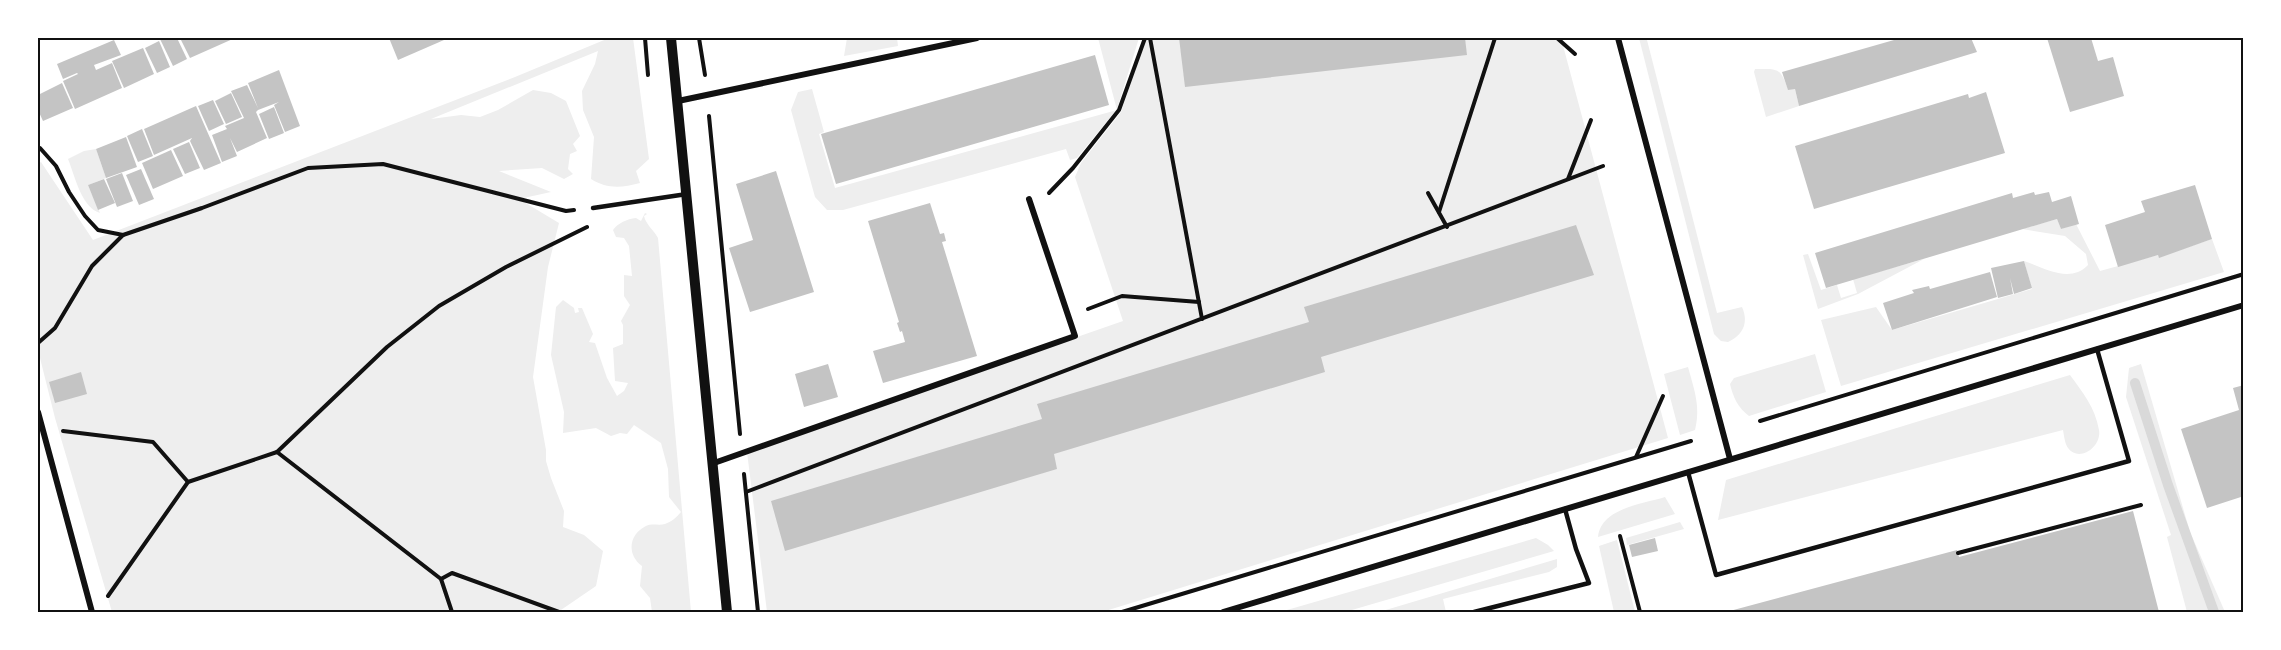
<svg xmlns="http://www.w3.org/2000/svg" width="2281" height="650" font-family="'Times New Roman',serif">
<rect width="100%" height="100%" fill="#fff"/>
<g fill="#eee">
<path d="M609,38H633L649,159L636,171L640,183C621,188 607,189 591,179L594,137L583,110L582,91L595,64L598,51L431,119L461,115L480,117L498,110L533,90L551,93L566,101L580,136L573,144L577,151L570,154L568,169L573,174L564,179L542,168L499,171L551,192L519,199L559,223L548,267L533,377L546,450V461L551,478L564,511L563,527L584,535L603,551L596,586L558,612H112L55,418L38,350V164L41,162L93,240L515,77Z"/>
<path d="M847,38H897L898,46L844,56Z"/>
<path d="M1098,38H1139L1117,109L1077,158L1070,160L1066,149L843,210H827L815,197L791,110L798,92L812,89L824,132L819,134L835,188L1117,110Z"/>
<path d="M1146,38H1561L1668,438L1102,612H767L747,452L1123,321L1075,177L1081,163L1121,112Z"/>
<path d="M1639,38H1654L1647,40L1717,313L1742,307C1749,323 1743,335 1728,342L1721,341L1714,334Z"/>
<path d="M1755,69C1778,69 1780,67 1788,89H1795L1799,106L1766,117L1754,72Z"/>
<path d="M96,149L106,178L88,185L100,213C81,207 75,176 68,159L84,151Z"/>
<path d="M645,213L647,214L644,216C646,225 654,230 658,238L691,612H652L650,598L640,586L642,566C627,555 628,535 646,526C652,523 659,526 665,524C671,522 677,517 681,512L669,497L668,469L661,443L634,425L627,434L620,433L611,436L596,428L563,433L564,412L551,355L556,307L563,300L574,308L575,313L579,312L578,308H582L593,334L589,342L595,343L607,378L617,396L624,391L628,383L615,381L613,348L623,344V325L621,321L630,305L624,296V275L632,276L629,246L624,238L616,237L613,230C618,223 627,219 636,218L641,221Z"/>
<path d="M2057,219L2061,229L2076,224L2100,271L2158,255L2159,257L2212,239L2224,272L1841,386L1821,320L1876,307L1892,330L2032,289L2024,261C2045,268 2070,284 2088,265L2086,254L2065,236L2022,229Z"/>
<path d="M1808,254L1821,290L1837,285L1841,298L1857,293L1853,279L1924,259L1858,294L1818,309L1803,255Z"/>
<path d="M1815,354L1826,392L1749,416C1738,408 1733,397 1730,384L1734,378Z"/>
<path d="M2141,364L2190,532L2225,612H2187L2167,537L2171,535L2126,397L2129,368Z"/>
<path d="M1688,367C1694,389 1701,407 1695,430L1680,435L1664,374Z"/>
<path d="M2070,375C2083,393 2095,407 2099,430C2102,447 2079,463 2068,448C2065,444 2064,436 2063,430L1718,520L1726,480Z"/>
<path d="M1665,497L1675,514L1598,537C1601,508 1643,504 1665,497Z"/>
<path d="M1680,522L1684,529L1627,545L1626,538Z"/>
<path d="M1536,538L1548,545L1554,551L1345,612H1280Z"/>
<path d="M1617,540L1635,612H1614L1599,546Z"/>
<path d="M1557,559V567L1549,572L1443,599L1446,612H1379Z"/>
</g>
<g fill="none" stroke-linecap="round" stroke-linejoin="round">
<path stroke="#d9d9d9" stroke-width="10" d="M2135,383L2168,485L2214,612"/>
</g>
<g fill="#c4c4c4">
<path d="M163,38H177L187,59L173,66L160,39Z"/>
<path d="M180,38H235L190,58Z"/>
<path d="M389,38H443L444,40L398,60Z"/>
<path d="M1179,38H1465L1467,55L1185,87Z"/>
<path d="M1901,38H1971L1977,52L1799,106L1795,89L1788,90L1782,72Z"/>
<path d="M2047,38H2091L2098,61L2113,57L2124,96L2070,112Z"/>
<path d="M114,40L121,55L94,65L96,70L112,63L122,88L75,109L63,81L78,74L77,73L63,79L57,64Z"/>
<path d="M159,41L170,67L157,73L145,48Z"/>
<path d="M143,48L154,74L124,88L112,61Z"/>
<path d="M1095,55L1109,105L836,184L821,134Z"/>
<path d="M279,70L300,126L285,132L274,105L279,102L258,110L256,112L267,138L237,152L230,138L237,156L222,162L212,135L227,129L225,126L244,118L231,91L247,85L258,108L248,83Z"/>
<path d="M62,83L73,108L43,121L38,110V95Z"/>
<path d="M1986,92L2005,153L1814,209L1795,146L1968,94L1969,98Z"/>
<path d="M231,93L242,117L226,124L215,101Z"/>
<path d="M213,100L224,124L209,131L198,106Z"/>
<path d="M196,106L221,163L204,170L190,141L192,138L154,155L144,129Z"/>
<path d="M274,107L284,133L269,139L259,114Z"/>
<path d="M142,129L153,156L138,162L127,136Z"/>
<path d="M126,137L137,167L106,178L96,149Z"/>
<path d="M189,142L200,168L185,174L173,149Z"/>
<path d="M171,150L183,176L153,189L142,163Z"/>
<path d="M141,169L154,199L139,205L126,175Z"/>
<path d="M776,171L814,292L750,312L729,248L753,240L736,184Z"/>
<path d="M122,173L133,201L117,207L106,179Z"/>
<path d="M104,179L115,203L98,210L88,185Z"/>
<path d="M2195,185L2212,239L2159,258L2158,255L2118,267L2105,225L2145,212L2141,201Z"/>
<path d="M2034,192L2035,195L2049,192L2052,202L2071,196L2079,224L2061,229L2057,219L1826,288L1815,253L2012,193L2013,198Z"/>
<path d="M930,203L940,234L944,233L946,241L942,242L977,356L883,383L873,351L905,342L902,331L900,332L897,323L899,322L868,221Z"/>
<path d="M1576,225L1594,275L1321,357L1325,372L1054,454L1057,469L785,551L771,501L1042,419L1037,404L1309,322L1304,307Z"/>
<path d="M2024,261L2032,288L2014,294L2010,278L2013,294L1998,298L1991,268Z"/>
<path d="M1990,272L1997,297L1892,330L1883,303L1914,293L1912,290L1929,286L1930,289Z"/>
<path d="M828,364L838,397L804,407L795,374Z"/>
<path d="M81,372L87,394L55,403L49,382Z"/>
<path d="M2244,385V496L2207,508L2181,429L2239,410L2233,388Z"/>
<path d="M2133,511L2159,612H1726L1957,550L1959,557Z"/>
<path d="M1655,538L1658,551L1632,557L1629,545Z"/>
</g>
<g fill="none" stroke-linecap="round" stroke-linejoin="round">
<g stroke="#111" stroke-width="4">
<path d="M645,38L648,75"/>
<path d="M699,38L705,75"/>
<path d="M1150,38L1202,319"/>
<path d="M1557,38L1575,54"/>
<path d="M709,116L740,434"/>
<path d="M40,148L56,166L69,192L85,216L98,230L123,235L202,208L308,168L383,164L566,211L574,210"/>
<path d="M1568,179L1591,120"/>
<path d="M1049,193L1073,168L1119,110L1145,38"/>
<path d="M1428,193L1447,227"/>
<path d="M1439,212L1495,38"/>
<path d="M1088,309L1122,296L1199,302"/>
<path d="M38,343L55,328L92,266L123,235"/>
<path d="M1760,421L2244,274"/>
<path d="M63,431L153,442L188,482"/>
<path d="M277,452L387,347L439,306L506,267L587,227"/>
<path d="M1636,457L1663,396"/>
<path d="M744,474L758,612"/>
<path d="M746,492L1603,166"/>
<path d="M1620,536L1640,612"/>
<path d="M1958,553L2141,505"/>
<path d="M441,579L452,573L559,612"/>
<path d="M108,596L188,482L277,452L441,579L452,612"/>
<path d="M1122,612L1691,441"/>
</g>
<g stroke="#111" stroke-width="4.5">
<path d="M593,208L687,194"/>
<path d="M1688,472L1716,575L2129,461L2097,349"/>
<path d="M1474,612L1589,583L1576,549L1565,509"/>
</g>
<g stroke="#111" stroke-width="6">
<path d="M1618,38L1730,459"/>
<path d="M678,101L977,38"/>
<path d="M38,412L92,612"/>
<path d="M714,463L1075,336L1029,199"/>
<path d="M1223,612L2244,305"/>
</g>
<path stroke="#111" stroke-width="10" d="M671,38L727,612"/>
</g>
<rect width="2281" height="650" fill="none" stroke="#ffffff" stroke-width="78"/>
<rect x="39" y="39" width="2203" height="572" fill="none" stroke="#111" stroke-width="2"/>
</svg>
